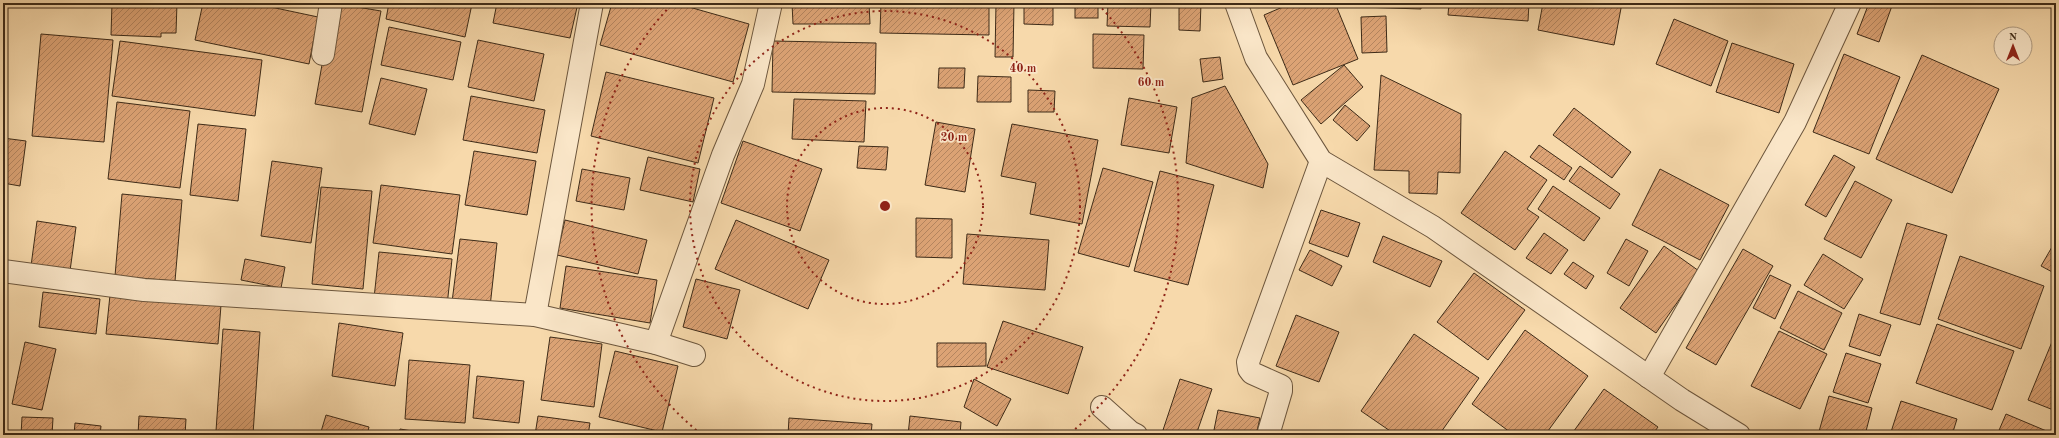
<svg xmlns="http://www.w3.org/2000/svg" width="2059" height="438" font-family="'Old Standard TT',serif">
<defs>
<pattern id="building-hatch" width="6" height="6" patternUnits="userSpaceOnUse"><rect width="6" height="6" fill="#dca375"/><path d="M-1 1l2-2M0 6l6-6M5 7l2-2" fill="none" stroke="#b4855f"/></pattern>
</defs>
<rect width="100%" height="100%" fill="#f7d9ab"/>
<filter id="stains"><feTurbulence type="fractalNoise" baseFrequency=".005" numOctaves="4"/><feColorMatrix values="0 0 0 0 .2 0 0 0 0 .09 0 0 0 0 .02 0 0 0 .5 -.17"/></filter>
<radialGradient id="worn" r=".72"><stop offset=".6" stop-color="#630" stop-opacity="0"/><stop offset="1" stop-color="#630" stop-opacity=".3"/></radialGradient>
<g fill="url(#building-hatch)" stroke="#3e2b18">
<path d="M112,3H177L176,33H161V37L111,35Z"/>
<path d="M203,3H252L318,17L309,64L195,40Z"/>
<path d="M333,3L381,11L362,112L315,104Z"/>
<path d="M389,3L472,4L465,37L386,19Z"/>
<path d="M497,3H578L570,38L493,23Z"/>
<path d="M612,3H675L749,24L733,82L600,45Z"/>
<path d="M792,3H869L870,24H793Z"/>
<path d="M881,3H989V35L880,33Z"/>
<path d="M996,3H1014L1013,57H995Z"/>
<rect x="1075" y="3" width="23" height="15"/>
<path d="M1108,3H1151L1150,27L1107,26Z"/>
<path d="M1179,3H1201L1200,31L1179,30Z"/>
<path d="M1292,3H1335L1358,59L1293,85L1264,15Z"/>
<path d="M1360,3H1421V9L1360,7Z"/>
<path d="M1449,3H1529L1528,21L1448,15Z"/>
<path d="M1543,3H1622L1614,45L1538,30Z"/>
<path d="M1869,3H1893L1879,42L1857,34Z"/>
<path d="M1024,5L1053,6V25L1024,24Z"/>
<path d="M1386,16L1387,52L1362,53L1361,17Z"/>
<path d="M1674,19L1728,41L1711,86L1656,64Z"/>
<path d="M389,27L461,42L453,80L381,65Z"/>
<path d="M41,34L113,40L104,142L32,136Z"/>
<path d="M1093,34L1144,35L1143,69L1093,68Z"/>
<path d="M478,40L544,54L534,101L468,87Z"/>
<path d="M120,41L262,60L255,116L112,96Z"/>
<path d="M773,41L876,43L875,94L772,92Z"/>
<path d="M1732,43L1794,64L1779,113L1716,92Z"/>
<path d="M1844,54L1900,77L1869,154L1813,132Z"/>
<path d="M1922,55L1999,89L1952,193L1876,159Z"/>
<path d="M1220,57L1223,79L1203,82L1200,59Z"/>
<path d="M1344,65L1363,87L1321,124L1301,100Z"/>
<path d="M939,68H965L964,88H938Z"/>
<path d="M606,72L714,98L698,163L591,136Z"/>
<path d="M1381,75L1461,114L1460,173L1438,172L1437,194L1409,193V171L1374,170Z"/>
<path d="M978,76L1011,77V102H977Z"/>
<path d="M381,78L427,89L415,135L369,124Z"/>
<path d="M1225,86L1268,164L1263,188L1186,163L1192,98Z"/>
<path d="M1028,90L1055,91L1054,112H1028Z"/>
<path d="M471,96L545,110L537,153L463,140Z"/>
<path d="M1129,98L1177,107L1169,153L1121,145Z"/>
<path d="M794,99L866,101L864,142L792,139Z"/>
<path d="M117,102L190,111L180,188L108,179Z"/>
<path d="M1345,105L1370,126L1357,141L1333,120Z"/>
<path d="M1574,108L1631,152L1612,178L1553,135Z"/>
<path d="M936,122L975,129L965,192L925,185Z"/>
<path d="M198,124L246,129L238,201L190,195Z"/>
<path d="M1012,124L1098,140L1082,224L1030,214L1036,183L1001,176Z"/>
<path d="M3,138L26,141L20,186L3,183Z"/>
<path d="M743,141L822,169L800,231L721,203Z"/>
<path d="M1539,145L1572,168L1564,180L1530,157Z"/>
<path d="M859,146L888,147L886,170L857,168Z"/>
<path d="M474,151L536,161L527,215L465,205Z"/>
<path d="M1505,151L1547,180L1527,209L1539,217L1515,250L1461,213Z"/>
<path d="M1834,155L1855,167L1826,217L1805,205Z"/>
<path d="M648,157L700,169L693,202L640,190Z"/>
<path d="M272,161L322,168L311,243L261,236Z"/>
<path d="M1580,166L1620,194L1610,209L1569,181Z"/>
<path d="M1103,168L1153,182L1129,267L1078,253Z"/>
<path d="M582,169L630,178L624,210L576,201Z"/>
<path d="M1660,169L1729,205L1700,260L1632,225Z"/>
<path d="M1160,171L1214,185L1188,285L1134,271Z"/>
<path d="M1855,181L1892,200L1861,258L1824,239Z"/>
<path d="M381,185L460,195L452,254L373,243Z"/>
<path d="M1553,186L1600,218L1584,241L1538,209Z"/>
<path d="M321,187L372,191L363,289L312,284Z"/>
<path d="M122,194L182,200L175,281L115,276Z"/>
<path d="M1321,210L1360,223L1348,257L1309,243Z"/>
<path d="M916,218L952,219V258L916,257Z"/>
<path d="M565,220L647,240L638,274L557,255Z"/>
<path d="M736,220L829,260L808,309L715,269Z"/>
<path d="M37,221L76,227L70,271L31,266Z"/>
<path d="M1907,223L1947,235L1920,325L1880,313Z"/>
<path d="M1544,233L1568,250L1551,274L1526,258Z"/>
<path d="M967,234L1049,240L1045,290L963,284Z"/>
<path d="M1383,236L1442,261L1430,287L1373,262Z"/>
<path d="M460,239L497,243L490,307L452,302Z"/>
<path d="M1626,239L1648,251L1629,286L1607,273Z"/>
<path d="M2056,240V274L2041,266Z"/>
<path d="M1664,246L1699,271L1656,333L1620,308Z"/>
<path d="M1743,249L1773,266L1716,365L1686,348Z"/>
<path d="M1310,250L1342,266L1332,286L1299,270Z"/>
<path d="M379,252L452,259L447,306L374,298Z"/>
<path d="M1823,254L1863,279L1844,309L1804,285Z"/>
<path d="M1960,256L2044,286L2021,349L1938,319Z"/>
<path d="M245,259L285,267L281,288L241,280Z"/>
<path d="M1573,262L1594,276L1586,289L1564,274Z"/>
<path d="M566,266L657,280L650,323L560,308Z"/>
<path d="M1474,273L1525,310L1488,360L1437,322Z"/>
<path d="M1770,275L1791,285L1775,319L1753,308Z"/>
<path d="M696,279L740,290L727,339L683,327Z"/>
<path d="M1798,291L1842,313L1824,350L1780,328Z"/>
<path d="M43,292L100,299L96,334L39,327Z"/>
<path d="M110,295L221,305L218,344L106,334Z"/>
<path d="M1859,314L1891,325L1880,356L1849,346Z"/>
<path d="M1296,315L1339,332L1319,382L1276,366Z"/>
<path d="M1003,321L1083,347L1068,394L987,367Z"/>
<path d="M339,323L403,333L395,386L332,376Z"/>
<path d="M1937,324L2014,351L1992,410L1916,383Z"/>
<path d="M223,329L260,332L253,434L216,431Z"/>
<path d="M1525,330L1588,376L1545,435H1514L1472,404Z"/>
<path d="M1779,331L1827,354L1800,409L1751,386Z"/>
<path d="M1414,334L1479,378L1439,435H1396L1361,411Z"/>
<path d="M550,337L602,344L594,407L541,400Z"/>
<path d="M2054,337L2056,338V411L2028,400Z"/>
<path d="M25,342L56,349L42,410L12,404Z"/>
<path d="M937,343H986V366L937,367Z"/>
<path d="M615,351L678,366L662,432L599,417Z"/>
<path d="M1846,353L1881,364L1868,403L1833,392Z"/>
<path d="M409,360L470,365L465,423L405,419Z"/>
<path d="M477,376L524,381L519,423L473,418Z"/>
<path d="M974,379L1011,399L997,426L964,407Z"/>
<path d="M1180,379L1212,389L1196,435H1176L1163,430Z"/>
<path d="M1604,389L1658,427L1652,435H1571Z"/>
<path d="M1829,396L1872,408L1865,435H1818Z"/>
<path d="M1901,401L1957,419L1952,435H1890Z"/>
<path d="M1218,410L1260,418L1256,435H1213Z"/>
<path d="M2006,414L2056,435H1997Z"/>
<path d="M326,415L369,427L367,435H320Z"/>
<path d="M139,416L186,419L185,435H138Z"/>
<path d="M538,416L590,423L588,435H535Z"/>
<path d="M910,416L961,422L960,435H908Z"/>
<path d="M22,417L53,418L52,435H21Z"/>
<path d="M789,418L872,424L871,435H788Z"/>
<path d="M75,423L101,426L100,435H74Z"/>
<path d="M400,429L436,435H399Z"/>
</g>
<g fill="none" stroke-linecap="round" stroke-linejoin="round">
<g stroke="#6c563d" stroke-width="24">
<g id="minor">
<path d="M1236,3L1256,58L1321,161L1433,227L1682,400L1739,435"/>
<path d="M323,54L331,3"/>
<path d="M3,271L144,290L535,315L656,343L694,355"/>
<path d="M535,315L592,3"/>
<path d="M656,343L723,155L753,84L771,3"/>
<path d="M1649,377L1795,122L1850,3"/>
<path d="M1102,407L1130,432L1136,435"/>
<path d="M1268,435L1281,391V386L1252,373L1249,369L1248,362L1321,161"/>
</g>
</g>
<use href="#minor" stroke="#fae6c8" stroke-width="22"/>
</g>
<g fill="none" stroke="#8f2418" stroke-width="2" stroke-dasharray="2 4">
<circle cx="885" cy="206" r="98"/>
<circle cx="885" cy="206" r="195"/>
<path d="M701 434A293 293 0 0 1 672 4M1098 4A293 293 0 0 1 1069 434"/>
</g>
<circle cx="885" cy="206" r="6" fill="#8f2418" stroke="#fae6c8" stroke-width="2"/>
<g font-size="12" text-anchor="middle" font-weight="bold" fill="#8f2418" stroke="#fae6c8" stroke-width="3.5" stroke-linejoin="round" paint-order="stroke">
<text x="1023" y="72">40 m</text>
<text x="1151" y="86">60 m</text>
<text x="954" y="141">20 m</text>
</g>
<rect width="2059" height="438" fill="none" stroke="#f7d9ab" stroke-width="16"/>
<rect x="4" y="4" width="2051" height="430" fill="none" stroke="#3e2b18" stroke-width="2"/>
<rect x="8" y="8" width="2043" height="422" fill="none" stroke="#3e2b18"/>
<g transform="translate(2013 46)"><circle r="19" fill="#fae6c8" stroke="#af9b82"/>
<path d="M0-3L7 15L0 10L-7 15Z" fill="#8f2418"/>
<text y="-6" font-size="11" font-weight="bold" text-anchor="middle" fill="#3e2b18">N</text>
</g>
<rect width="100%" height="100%" filter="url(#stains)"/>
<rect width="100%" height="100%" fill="url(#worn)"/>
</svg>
